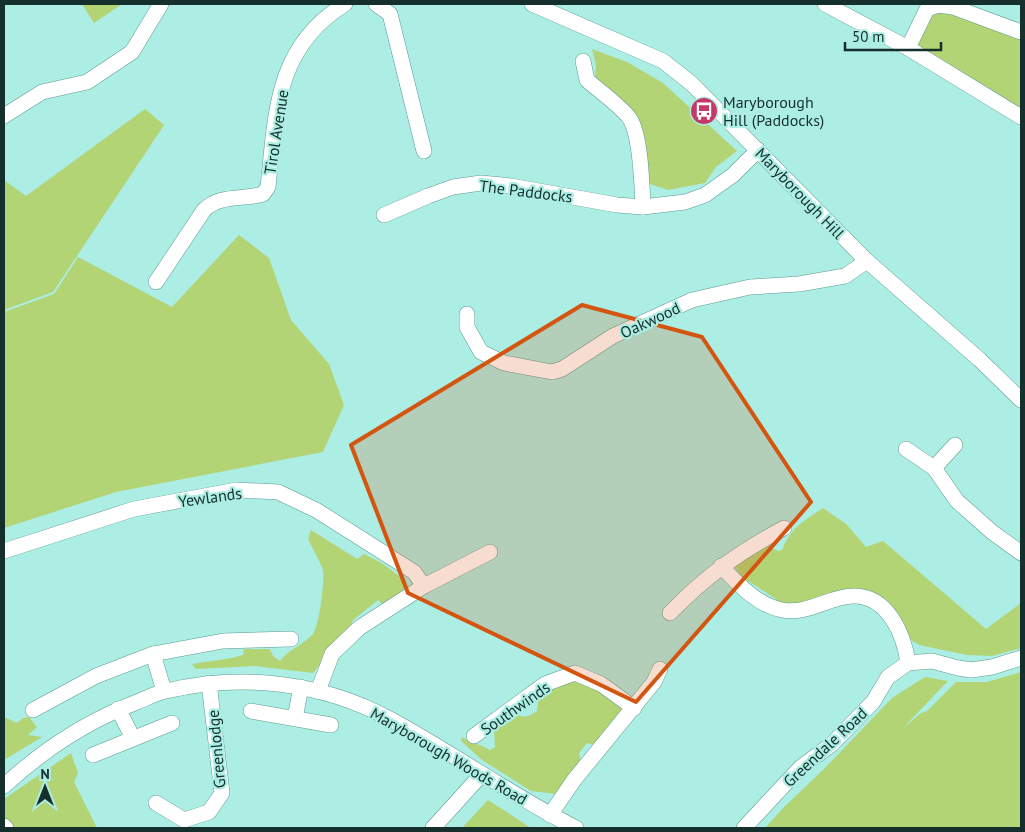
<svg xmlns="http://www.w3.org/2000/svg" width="1025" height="832" font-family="'PT Sans',sans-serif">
<rect width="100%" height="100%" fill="#acede4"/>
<g fill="#b3d475">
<path d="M82,4H122L94,23Z"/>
<path d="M939,5L1021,33V116L908,48Z"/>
<path d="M592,49L627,62L663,83L737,151L716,167L705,183L668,190L650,184L642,131L595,77L596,65Z"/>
<path d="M145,109L164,125L53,292L4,310V180L26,196Z"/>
<path d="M239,235L269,258L291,320L329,364L344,405L323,452L116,492L4,528V312L54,294L78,257L172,307Z"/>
<path d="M823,508L846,524L866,547L883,541L986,629L1021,603V648L992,656L967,655L919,645L911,640L893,611L873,595L785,605L742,577L734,565L768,546L778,551L782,550C791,527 804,521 823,508Z"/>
<path d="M311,530L357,559L364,554L380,562L405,580L407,590L382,604L378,600L353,620L347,633L313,673L255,666L196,669L192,664L232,658L243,655L244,649H270L273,656L280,661C289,649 303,645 313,634C319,627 325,580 323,570C319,560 313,549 308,539Z"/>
<path d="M1021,672V828H765L784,807L825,768L892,698L925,677L948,681L902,729L921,713L927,711L956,682H987Z"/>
<path d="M576,679L610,695L622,706L621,713L594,745L587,743L579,753L581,762L556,794L531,791L482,760L461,741L462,737C470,743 480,744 490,750L495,747L494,729L509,716L517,714C525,719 529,716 537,711L538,705L537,698L547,690Z"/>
<path d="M4,717L17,723L23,718L29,717L37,727L28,735L42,737L4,760Z"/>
<path d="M71,753L78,773L74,782L97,828H15L4,819V799Z"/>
<path d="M488,800L531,828H462Z"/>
</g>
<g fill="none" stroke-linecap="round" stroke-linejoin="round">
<g stroke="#5b9b93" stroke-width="16">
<g id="minor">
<path d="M376,4L390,14L424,151"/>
<path d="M532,4L663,61L692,84L867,261L980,360L1021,400"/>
<path d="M825,4L908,48L1021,117"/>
<path d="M908,48L927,9L939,5L953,7L1021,32"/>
<path d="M583,61L587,80C598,90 623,108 630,119C641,136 642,186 643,207"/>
<path d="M4,116L42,92L87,82L132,52L161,4"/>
<path d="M384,215L428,196L453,187L481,183L511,186L617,205L643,207L685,202L705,195L733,175L758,150"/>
<path d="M156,282L204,210C220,194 243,200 263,194L268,187C276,113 275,47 345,4"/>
<path d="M467,314V327L481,352L504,363L552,372L562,369L613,336L692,300L750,287L799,284L845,276L867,261"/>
<path d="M906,449L934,468L957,501L992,532L1021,553"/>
<path d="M934,468L955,445"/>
<path d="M4,551L134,509L237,490L278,492L316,510L414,572L424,586"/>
<path d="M721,566C738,584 757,605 782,610C808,615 830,596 853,596C888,595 904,635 908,663"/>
<path d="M670,613C707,575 738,553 784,528"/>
<path d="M153,654L164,691"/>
<path d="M318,691L332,654L359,628L424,586L490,552"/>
<path d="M118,709L133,738"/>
<path d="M33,710L96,676L153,654L223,641L291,639"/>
<path d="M251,711L331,725"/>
<path d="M295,718L301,687"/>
<path d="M474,736L545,684L575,673L601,684L634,708"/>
<path d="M93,755L172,723"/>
<path d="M4,786C44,749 87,721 137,702C147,698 156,693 166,691C242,673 321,682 390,719C453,753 512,796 576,828"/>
<path d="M156,803L184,820L209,812L222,793L209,683"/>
<path d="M550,815L574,780L654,682L660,669"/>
<path d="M4,826L6,828"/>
<path d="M433,828L482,774"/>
<path d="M744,828L800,768L832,744L873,702L888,677L908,663L932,661L958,668L971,670L992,667L1021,658"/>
</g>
</g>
<use href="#minor" stroke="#fff" stroke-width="15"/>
</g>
<path fill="#d3550f" fill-opacity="0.2" stroke="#d3550f" stroke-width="4" stroke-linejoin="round" d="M582,305L702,337L811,502L636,702L408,593L351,445Z"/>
<defs>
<g id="bus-disc" transform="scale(1.4375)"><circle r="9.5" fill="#c53867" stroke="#acede4"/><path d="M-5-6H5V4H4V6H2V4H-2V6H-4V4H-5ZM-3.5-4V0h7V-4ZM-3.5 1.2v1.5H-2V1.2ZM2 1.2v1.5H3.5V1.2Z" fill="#fff"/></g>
</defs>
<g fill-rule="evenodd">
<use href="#bus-disc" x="704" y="111"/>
</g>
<g text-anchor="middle" stroke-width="4.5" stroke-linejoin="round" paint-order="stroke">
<g font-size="16" fill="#152f2c" stroke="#acede4" text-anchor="start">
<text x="723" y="108">Maryborough<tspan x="723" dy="18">Hill (Paddocks)</tspan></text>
</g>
<g font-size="16" fill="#152f2c" stroke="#acede4">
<text transform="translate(276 132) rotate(-81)" y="6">Tirol Avenue</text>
<text transform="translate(526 191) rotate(7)" y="6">The Paddocks</text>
<text transform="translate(800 193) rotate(46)" y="6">Maryborough Hill</text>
<text transform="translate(650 320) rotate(-25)" y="6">Oakwood</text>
<text transform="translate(210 497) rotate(-8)" y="6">Yewlands</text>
<text transform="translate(515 708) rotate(-35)" y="6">Southwinds</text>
<text transform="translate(825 747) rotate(-43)" y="6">Greendale Road</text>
<text transform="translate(216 749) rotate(-95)" y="6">Greenlodge</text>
<text transform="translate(449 756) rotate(30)" y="6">Maryborough Woods Road</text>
</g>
</g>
<rect width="1025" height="832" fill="none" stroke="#152f2c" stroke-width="10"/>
<g transform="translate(45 787)" stroke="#acede4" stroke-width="4" paint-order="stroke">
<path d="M0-4L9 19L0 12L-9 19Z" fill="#152f2c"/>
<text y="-8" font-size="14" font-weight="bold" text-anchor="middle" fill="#152f2c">N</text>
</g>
<path d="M845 42v8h96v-8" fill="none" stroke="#152f2c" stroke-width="2.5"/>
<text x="852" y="42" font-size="15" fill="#152f2c" stroke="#acede4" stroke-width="4" paint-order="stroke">50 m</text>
</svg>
